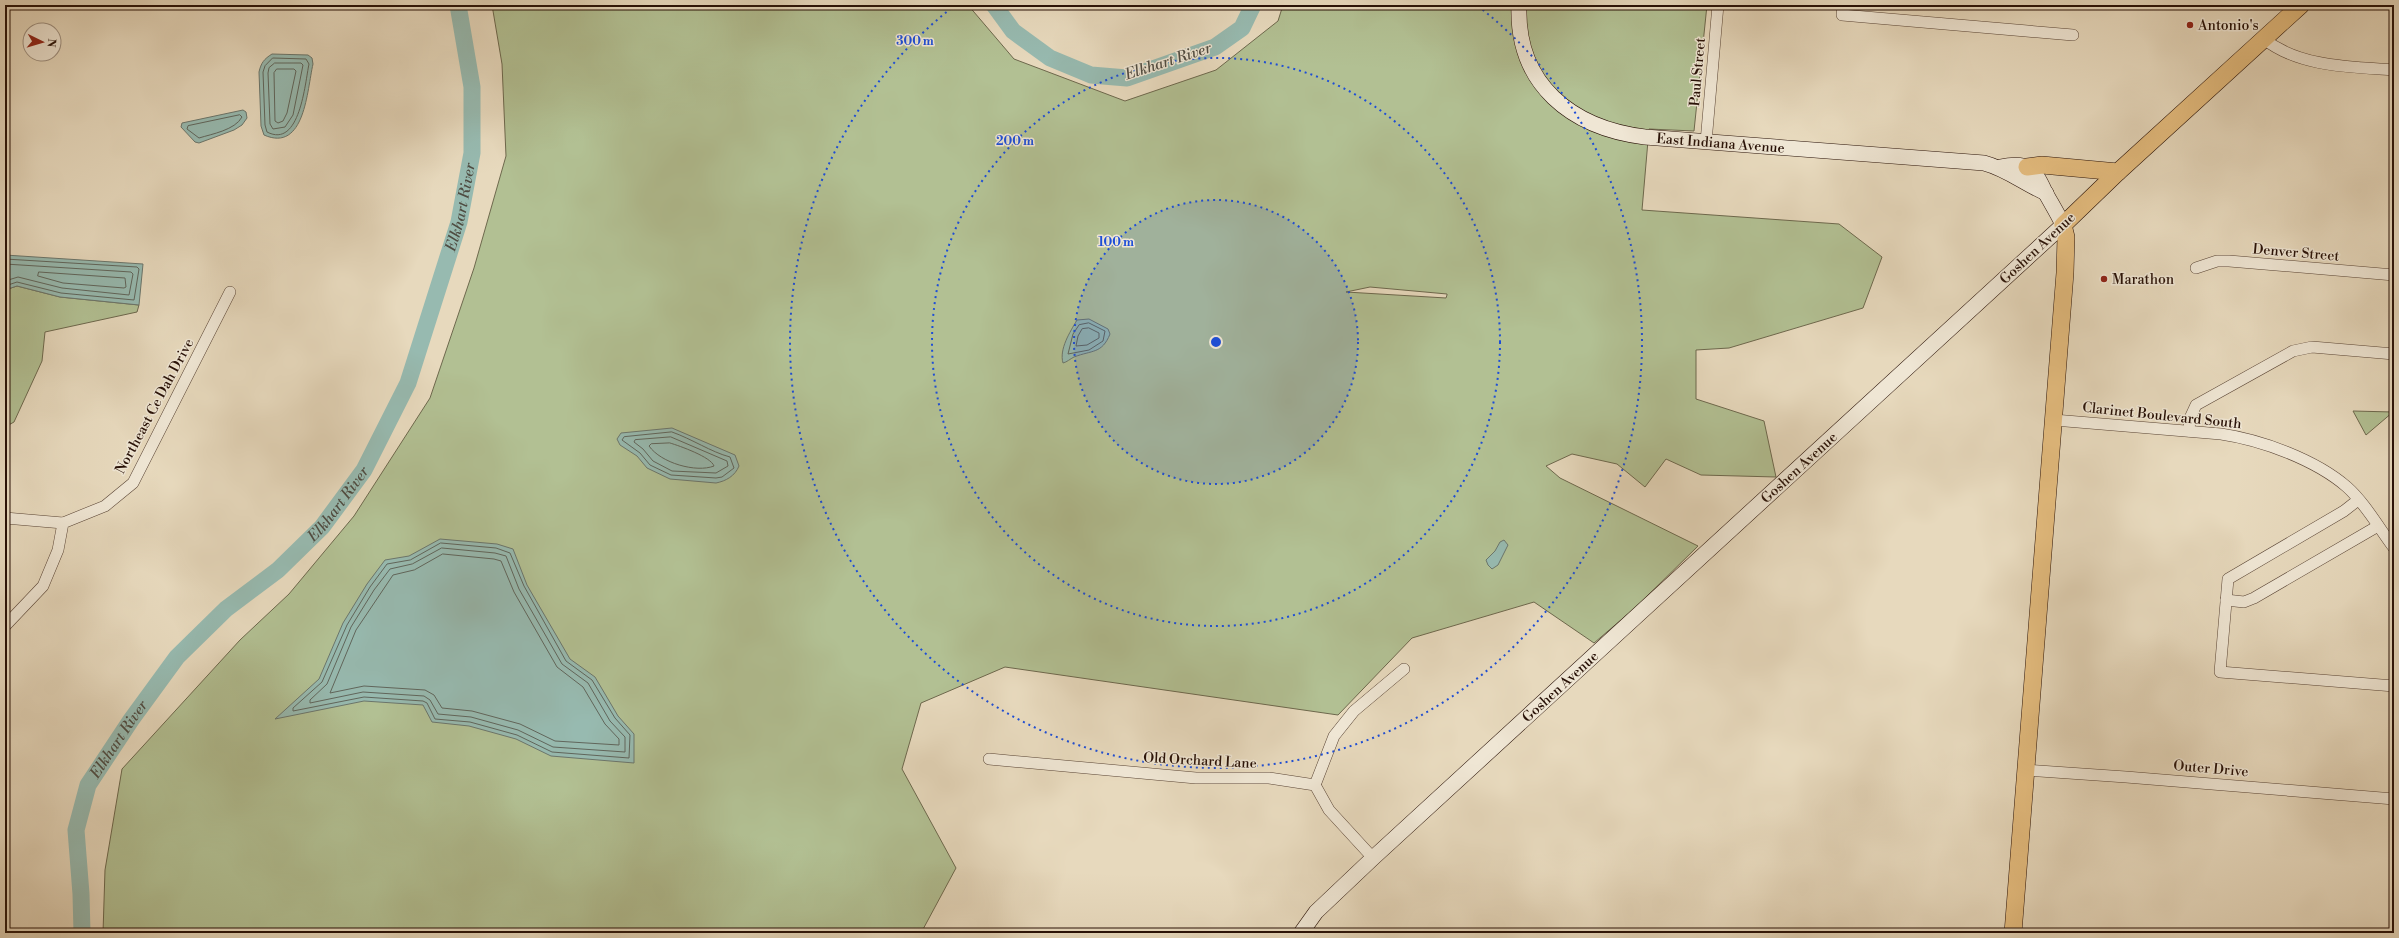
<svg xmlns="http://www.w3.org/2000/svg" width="2399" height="938" font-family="'Libre Bodoni',serif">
<rect width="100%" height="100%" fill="#e7d9bd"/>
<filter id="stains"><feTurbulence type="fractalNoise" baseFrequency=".005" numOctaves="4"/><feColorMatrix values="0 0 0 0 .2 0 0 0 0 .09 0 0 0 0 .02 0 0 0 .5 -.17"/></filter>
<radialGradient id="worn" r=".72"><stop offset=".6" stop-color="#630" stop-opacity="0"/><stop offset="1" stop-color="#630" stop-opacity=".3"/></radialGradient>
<g fill="#b2c093" stroke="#6d684d" fill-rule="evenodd">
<path d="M492,5H968L1014,59L1125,101L1216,70L1278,21L1283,5H1707L1694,131L1649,129L1642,210L1839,224L1882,257L1863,308L1729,348L1696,350V399L1764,421L1776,477L1701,475L1666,459L1645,487L1617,464L1572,454L1546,466L1560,478L1698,546L1635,608L1594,643L1534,602L1412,638L1338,715L1005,667L921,703L902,769L956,868L921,933H103L105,870L122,769L240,640L289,594L354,516L430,398L474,268L506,156L502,64ZM1370,287L1447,294V295L1446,298L1346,292Z"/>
<path d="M17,286L60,297L139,305L137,312L45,332L42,361L14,422L5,427V290Z"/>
<path d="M2353,411L2393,412L2366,435Z"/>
</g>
<g fill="#97bab0" stroke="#6b766c">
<path d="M272,54L308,55L312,58L313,64C307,90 305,153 264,135L261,126L259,72C261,63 264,59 272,54Z"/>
<path d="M243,110L246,112L247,118L242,125L234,130L199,143L195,142L181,127L182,123Z"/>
<path d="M5,255L143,264L139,305L60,297L17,286L5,290Z"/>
<path d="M1089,319L1108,329L1110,334C1102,354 1092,350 1074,357C1070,359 1067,362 1063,363C1059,349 1070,332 1077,320Z"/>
<path d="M672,428L735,455L739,466C735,476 726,481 716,483L670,479L647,468L637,456L620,445L617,439L621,433Z"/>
<path d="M440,539L497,544L513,549L527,585L570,659L595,677L618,716L634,734V763L551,756L516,739L469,726L432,722L423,705L364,701L275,719L319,679L343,623L367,584L385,560L409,556Z"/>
<path d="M1504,540L1508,545L1498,565L1492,569L1488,565L1486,560L1495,551L1500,542Z"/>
</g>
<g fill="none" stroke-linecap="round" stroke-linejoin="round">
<g stroke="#60665c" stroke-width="1">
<path d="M273,58L306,59L309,64C305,83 300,149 267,132L265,125L263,72L265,66Z"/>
<path d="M275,63H301L303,65L293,115L285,127L273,129L270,124L268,73L269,68Z"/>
<path d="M277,69H294L296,71L287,113L283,121L278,123L275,121L274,73Z"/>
<path d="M240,115L242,117C235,130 212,134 199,138L187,129L188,126Z"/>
<path d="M5,259L137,267L139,269L134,300L61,293L17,282L5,286"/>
<path d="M5,264L131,272L133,274L129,295L62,288L18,277L5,281"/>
<path d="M39,272L125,278L126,287L124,288L63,283L38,276Z"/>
<path d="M1089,323L1105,331L1103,341L1089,350L1068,354L1073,334L1079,325Z"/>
<path d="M1089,328L1099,333V338L1087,345L1076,346L1078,336L1082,329Z"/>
<path d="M672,432C692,439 711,452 730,457L734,468L722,477L716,478L671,475L650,465L640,453L622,440L624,437Z"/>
<path d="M671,437L727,461L728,466L716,473L672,471L653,461L643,449L634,442L635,440Z"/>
<path d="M670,443C680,446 711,457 714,466C696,473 661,463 649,446L651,444Z"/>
<path d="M441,543L496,548L510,553L524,586L566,661L592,680L615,718L630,735L629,758L552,752L517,735L470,722L435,719L427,703L423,701L364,697L293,711V708L322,682L347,625L370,587L387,564L410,560Z"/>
<path d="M442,548L495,553L506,556L519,589L562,664L588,683L610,721L625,737V752L553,747L518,730L471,717L438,714L430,700L424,696L363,692L310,703V700L327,684L351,627L374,590L390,569L412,564Z"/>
<path d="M443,554L494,559L501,561L514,592L557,667L583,687L605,724L619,739V745L555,741L520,724L472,711L442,708L434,695L425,690L364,686L330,693L356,630L393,575L414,570Z"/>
</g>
<g stroke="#97bab0" stroke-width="17">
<path d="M994,5L1013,31L1050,58L1091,75L1127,78L1215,47L1242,28L1253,5"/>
<path id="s1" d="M82,933L81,894L76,830L88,785L131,720L177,657L226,609L278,570L322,527L364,470L408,383L459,222L472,153V87L458,5"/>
</g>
<g stroke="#584334" stroke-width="12">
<g id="street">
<path d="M1843,5L1842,15L2073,35"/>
<path d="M2264,39C2299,67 2351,67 2394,70"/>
<path d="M1706,142L1718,5"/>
<path d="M2196,268L2217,261H2229L2394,275"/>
<path d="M2054,420L2221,434C2262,440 2316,460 2347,487C2365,503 2379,528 2394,548"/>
<path d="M2189,431L2190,418L2196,405L2293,351L2312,347L2394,354"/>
<path d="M2358,500L2344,511L2228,579L2220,672L2394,686"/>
<path d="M5,518L63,523"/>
<path d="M2226,600L2244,602L2254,598L2378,526"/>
<path d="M5,626L43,586L58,550L63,523L105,506L133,483L230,292"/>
<path d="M989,759L1196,778H1269L1315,785L1329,810L1373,858"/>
<path d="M2026,770L2126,777L2394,799"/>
<path d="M1315,785L1334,736L1354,711L1404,669"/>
</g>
</g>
<g stroke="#281107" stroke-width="16">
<g id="secondary">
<path id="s2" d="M1519,5C1516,85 1572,128 1645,137L1984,163C2007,169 2025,184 2046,193"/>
<path id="s3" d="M1301,933L1316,912L1373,858L2063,225C2058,214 2051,203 2045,192C2034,168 2028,161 2000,167"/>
</g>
</g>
<g stroke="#281107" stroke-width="18">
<g id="primary">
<path d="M2027,167L2042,165L2118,172"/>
<path d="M2013,933L2065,273L2066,237L2063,225L2118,172L2301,5"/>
</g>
</g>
<use href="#street" stroke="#efe6d4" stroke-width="11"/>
<use href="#secondary" stroke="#efe6d4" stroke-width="15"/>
<use href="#primary" stroke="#e4bc7e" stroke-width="17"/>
</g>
<circle cx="1216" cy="342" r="142" fill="#1d4ed8" fill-opacity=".12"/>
<g fill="none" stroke="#1d4ed8" stroke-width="2" stroke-dasharray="2 4">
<circle cx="1216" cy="342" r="142"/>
<circle cx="1216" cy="342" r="284"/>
<path d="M1478 6A426 426 0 1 1 954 6"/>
</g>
<g fill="#8f2418" stroke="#efe6d4" stroke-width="1.5">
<circle cx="2190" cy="25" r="4"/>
<circle cx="2104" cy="279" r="4"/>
</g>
<g text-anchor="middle" stroke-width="3" stroke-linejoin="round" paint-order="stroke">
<g font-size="14" fill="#281107" stroke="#efe6d4" text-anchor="start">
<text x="2198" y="30">Antonio's</text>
<text x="2112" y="284">Marathon</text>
</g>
<g font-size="14" fill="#281107" stroke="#efe6d4">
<text transform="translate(1697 72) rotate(-85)" y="5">Paul Street</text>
<text dy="5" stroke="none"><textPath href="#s2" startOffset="279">East Indiana Avenue</textPath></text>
<text transform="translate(2037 248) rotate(-43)" y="5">Goshen Avenue</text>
<text transform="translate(2296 252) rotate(5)" y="5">Denver Street</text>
<text transform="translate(154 406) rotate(-62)" y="5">Northeast Ce Dah Drive</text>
<text transform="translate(2162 415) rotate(6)" y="5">Clarinet Boulevard South</text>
<text dy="5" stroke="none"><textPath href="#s3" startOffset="682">Goshen Avenue</textPath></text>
<text dy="5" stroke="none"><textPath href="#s3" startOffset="358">Goshen Avenue</textPath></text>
<text transform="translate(1200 760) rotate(3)" y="5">Old Orchard Lane</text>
<text transform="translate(2211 768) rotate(5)" y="5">Outer Drive</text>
</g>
<g font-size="15" font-style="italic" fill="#4f4c42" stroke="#efe6d4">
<text transform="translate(1168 61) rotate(-18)" y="5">Elkhart River</text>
<text dy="5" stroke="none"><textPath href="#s1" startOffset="853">Elkhart River</textPath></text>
<text dy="5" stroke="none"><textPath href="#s1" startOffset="529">Elkhart River</textPath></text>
<text dy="5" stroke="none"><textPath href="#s1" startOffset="205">Elkhart River</textPath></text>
</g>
</g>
<circle cx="1216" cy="342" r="6" fill="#1d4ed8" stroke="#efe6d4" stroke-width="2"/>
<g font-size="12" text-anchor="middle" font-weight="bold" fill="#1d4ed8" stroke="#efe6d4" stroke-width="3" stroke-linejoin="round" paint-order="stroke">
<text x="915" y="45">300 m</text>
<text x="1015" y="145">200 m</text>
<text x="1116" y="246">100 m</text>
</g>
<rect width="2399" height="938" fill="none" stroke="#e7d9bd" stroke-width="20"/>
<rect x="6" y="6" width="2387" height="926" fill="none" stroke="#281107" stroke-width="2"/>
<rect x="10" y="10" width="2379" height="918" fill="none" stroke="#281107"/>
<g transform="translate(42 42) rotate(95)"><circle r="19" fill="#efe6d4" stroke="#9f9182"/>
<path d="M0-3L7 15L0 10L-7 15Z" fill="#8f2418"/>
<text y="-6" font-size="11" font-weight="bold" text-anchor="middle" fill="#281107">N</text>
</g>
<rect width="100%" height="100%" filter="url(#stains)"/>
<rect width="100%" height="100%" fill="url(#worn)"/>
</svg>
